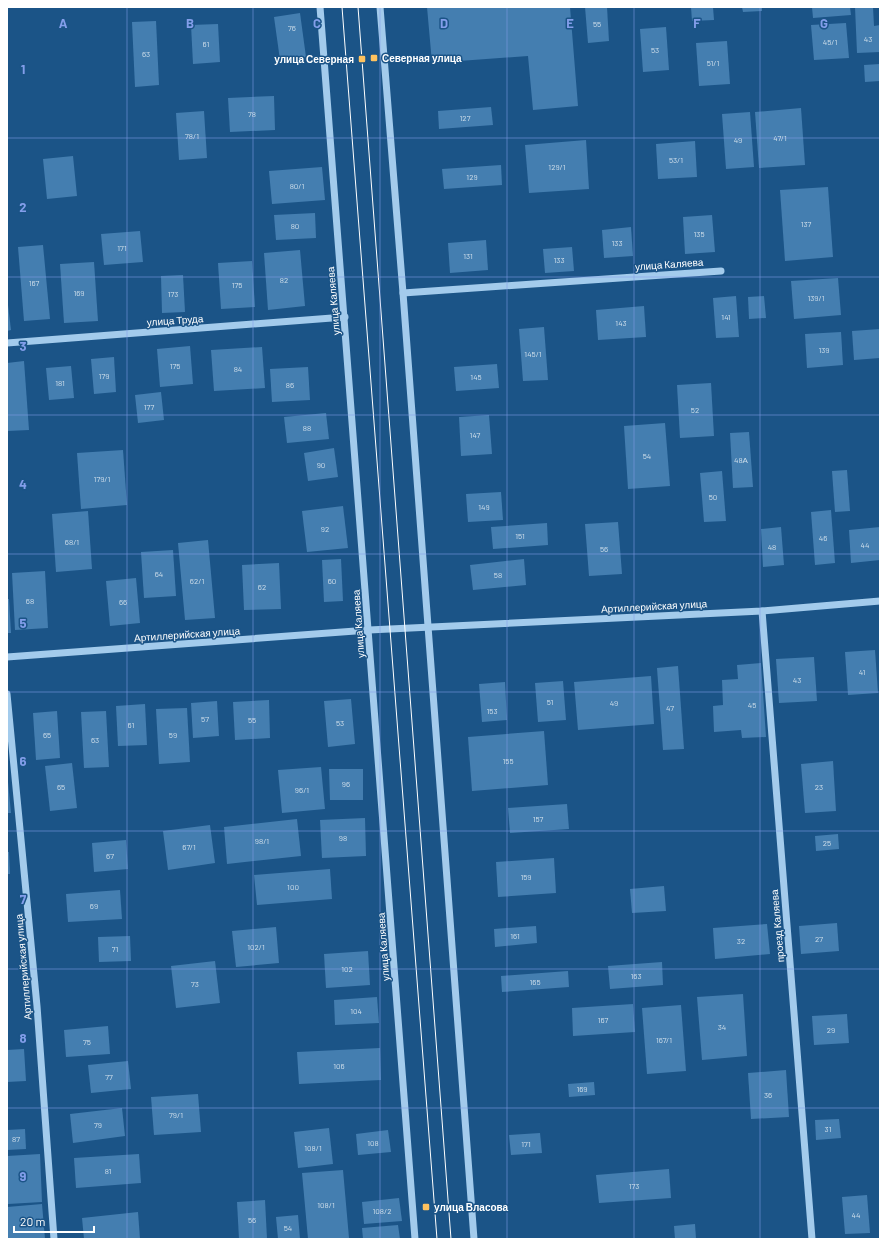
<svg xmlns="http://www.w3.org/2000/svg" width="887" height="1246" font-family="Barlow,sans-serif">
<rect width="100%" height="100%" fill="#1b5487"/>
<g fill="#447eb0">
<path d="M427,7H570L578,106L533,110L528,56L432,63Z"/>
<path d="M585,7H607L609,41L588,43Z"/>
<path d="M691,7H713L714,20L692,21Z"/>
<path d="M742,7H762V11L743,12Z"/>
<path d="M812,7H850L851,15L813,18Z"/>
<path d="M855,7H873L874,26L880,25V52L857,53Z"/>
<path d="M300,13L306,57L280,60L274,17Z"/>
<path d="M156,21L159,85L135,87L132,22Z"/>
<path d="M846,23L849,58L814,60L811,25Z"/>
<path d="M218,24L220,62L193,64L191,25Z"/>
<path d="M666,27L669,70L643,72L640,29Z"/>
<path d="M727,41L730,84L699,86L696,43Z"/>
<path d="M880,64V81L865,82L864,65Z"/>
<path d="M274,96L275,130L230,132L228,98Z"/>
<path d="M491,107L493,125L439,129L438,111Z"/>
<path d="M801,108L805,165L759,168L755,112Z"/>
<path d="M204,111L207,158L179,160L176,113Z"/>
<path d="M750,112L754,167L726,169L722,114Z"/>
<path d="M586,140L589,189L529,193L525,145Z"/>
<path d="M695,141L697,177L658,179L656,144Z"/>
<path d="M73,156L77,196L47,199L43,159Z"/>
<path d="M501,165L502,185L444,189L442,169Z"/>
<path d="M322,167L325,200L272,204L269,171Z"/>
<path d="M828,187L833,257L785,261L780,190Z"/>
<path d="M315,213L316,238L276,240L274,215Z"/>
<path d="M712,215L715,252L685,254L683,217Z"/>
<path d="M631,227L633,256L604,258L602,230Z"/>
<path d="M140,231L143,262L104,265L101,234Z"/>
<path d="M486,240L488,270L450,273L448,243Z"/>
<path d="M43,245L50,319L24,321L18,247Z"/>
<path d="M572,247L574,271L545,273L543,249Z"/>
<path d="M300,250L305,306L268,310L264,253Z"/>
<path d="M252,261L255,307L221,309L218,263Z"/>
<path d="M94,262L98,321L64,323L60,264Z"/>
<path d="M183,275L185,312L162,313L161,276Z"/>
<path d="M838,278L841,315L794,319L791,281Z"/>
<path d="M736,296L739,337L716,338L713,298Z"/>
<path d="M764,296L766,318L749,319L748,297Z"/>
<path d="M7,305H8L11,330L7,331Z"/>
<path d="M644,306L646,337L598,340L596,310Z"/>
<path d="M544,327L548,380L523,381L519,329Z"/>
<path d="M880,329V358L854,360L852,331Z"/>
<path d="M841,332L843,365L807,368L805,334Z"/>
<path d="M190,346L193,384L160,387L157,349Z"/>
<path d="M262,347L265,388L214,391L211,350Z"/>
<path d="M114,357L116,392L94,394L91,359Z"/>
<path d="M24,361L29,430L7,431V363Z"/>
<path d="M497,364L499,388L456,391L454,367Z"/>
<path d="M71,366L74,398L49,400L46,368Z"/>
<path d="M308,367L310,400L272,402L270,369Z"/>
<path d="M711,383L714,436L680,438L677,385Z"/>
<path d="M161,392L164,420L138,423L135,395Z"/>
<path d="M326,413L329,439L287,443L284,417Z"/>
<path d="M489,415L492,454L461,456L459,417Z"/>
<path d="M665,423L670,486L628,489L624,426Z"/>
<path d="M749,432L753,487L733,488L730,433Z"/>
<path d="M334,448L338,477L308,481L304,453Z"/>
<path d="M123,450L127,505L81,509L77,453Z"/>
<path d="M847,470L850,511L835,512L832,471Z"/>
<path d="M722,471L726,521L704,522L700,473Z"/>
<path d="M501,492L503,520L468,522L466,494Z"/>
<path d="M343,506L348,548L307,552L302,511Z"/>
<path d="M831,510L835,563L815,565L811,512Z"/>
<path d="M88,511L92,569L56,572L52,514Z"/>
<path d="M618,522L622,574L589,576L585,524Z"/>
<path d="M547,523L548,545L493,549L491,527Z"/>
<path d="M781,527L784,565L763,567L761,529Z"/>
<path d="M880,527V560L851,563L849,530Z"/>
<path d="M208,540L215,618L185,620L178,543Z"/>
<path d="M173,550L176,596L144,598L141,552Z"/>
<path d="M341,559L343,601L324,602L322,560Z"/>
<path d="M524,559L526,585L473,590L470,565Z"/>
<path d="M279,563L281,609L244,610L242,565Z"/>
<path d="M45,571L48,628L15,630L12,573Z"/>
<path d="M136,578L140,623L110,626L106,581Z"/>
<path d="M7,599H9L11,633H7Z"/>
<path d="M875,650L878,693L848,695L845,652Z"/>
<path d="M814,657L817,701L779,703L776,659Z"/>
<path d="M761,663L766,737L742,738L741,730L714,732L713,706L723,705L722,680L738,679L737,665Z"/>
<path d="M678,666L684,749L663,750L657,668Z"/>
<path d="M651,676L654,724L578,730L574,682Z"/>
<path d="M563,681L566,720L538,722L535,683Z"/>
<path d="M505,682L507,720L482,722L479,684Z"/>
<path d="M351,699L355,744L328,747L324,701Z"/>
<path d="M269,700L270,738L235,740L233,702Z"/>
<path d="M217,701L219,736L193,738L191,703Z"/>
<path d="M145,704L147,745L118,746L116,706Z"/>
<path d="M187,708L190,762L159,764L156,709Z"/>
<path d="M57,711L60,758L36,760L33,713Z"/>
<path d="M106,711L109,767L84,768L81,712Z"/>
<path d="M544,731L548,785L472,791L468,737Z"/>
<path d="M833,761L836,811L805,813L801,764Z"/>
<path d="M72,763L77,808L50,811L45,766Z"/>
<path d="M321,767L325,809L282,813L278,770Z"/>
<path d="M329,769H363V800H330Z"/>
<path d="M7,782H8L11,813H7Z"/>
<path d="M567,804L569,829L510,833L508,808Z"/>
<path d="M365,818L366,856L322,858L320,820Z"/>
<path d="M297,819L301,856L227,864L224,827Z"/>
<path d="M210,825L215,863L168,870L163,831Z"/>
<path d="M838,834L839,849L816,851L815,836Z"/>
<path d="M126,840L128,869L94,872L92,843Z"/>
<path d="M7,852H9L10,874H7Z"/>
<path d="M554,858L556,893L498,897L496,862Z"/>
<path d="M330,869L332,899L257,905L254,875Z"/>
<path d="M664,886L666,911L632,913L630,889Z"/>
<path d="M120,890L122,919L68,922L66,894Z"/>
<path d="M837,923L839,951L801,954L799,926Z"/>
<path d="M767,924L770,954L715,959L713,928Z"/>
<path d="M536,926L537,943L495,947L494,929Z"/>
<path d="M276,927L279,963L236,967L232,931Z"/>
<path d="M130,936L131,961L99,962L98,937Z"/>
<path d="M368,951L370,985L326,988L324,954Z"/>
<path d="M215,961L220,1003L176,1008L171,966Z"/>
<path d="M662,962L663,985L610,989L608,966Z"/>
<path d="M568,971L569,987L502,992L501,976Z"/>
<path d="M743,994L747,1056L702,1060L697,997Z"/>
<path d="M377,997L379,1023L335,1025L334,1000Z"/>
<path d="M633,1004L635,1032L573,1036L572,1008Z"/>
<path d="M681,1005L686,1071L647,1074L642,1008Z"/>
<path d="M847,1014L849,1043L814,1045L812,1016Z"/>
<path d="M108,1026L110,1054L66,1057L64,1030Z"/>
<path d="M380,1048L381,1080L299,1084L297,1052Z"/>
<path d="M24,1049L26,1081L7,1082V1050Z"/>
<path d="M128,1061L131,1089L91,1093L88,1065Z"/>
<path d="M786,1070L789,1117L751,1119L748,1073Z"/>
<path d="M594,1082L595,1095L569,1097L568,1084Z"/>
<path d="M198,1094L201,1132L154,1135L151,1097Z"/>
<path d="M122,1108L125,1136L73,1143L70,1114Z"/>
<path d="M839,1119L841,1138L816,1140L815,1120Z"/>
<path d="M329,1128L333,1164L298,1168L294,1132Z"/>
<path d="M25,1129L26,1149L7,1150V1130Z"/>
<path d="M388,1130L391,1152L358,1155L356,1134Z"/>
<path d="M540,1133L542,1153L511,1155L509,1135Z"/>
<path d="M40,1154L42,1202L8,1204L7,1156Z"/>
<path d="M139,1154L141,1183L76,1188L74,1158Z"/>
<path d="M669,1169L671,1198L599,1203L596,1175Z"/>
<path d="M343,1170L349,1238L308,1239L302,1173Z"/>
<path d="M867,1195L870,1233L845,1234L842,1197Z"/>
<path d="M399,1198L402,1221L364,1224L362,1202Z"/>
<path d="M265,1200L267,1239H239L237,1202Z"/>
<path d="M42,1204L45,1239H7V1207Z"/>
<path d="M138,1212L140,1239H84L82,1218Z"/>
<path d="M298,1215L300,1239H278L276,1217Z"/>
<path d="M695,1224L696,1239H675L674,1226Z"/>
<path d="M398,1225L400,1239H363L362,1228Z"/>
</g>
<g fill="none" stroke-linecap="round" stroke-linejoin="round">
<g stroke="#a3cbec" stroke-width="7">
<path d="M320,7L415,1239"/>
<path d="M380,7L403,293L474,1239"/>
<path d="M403,293L721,271"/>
<path d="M7,343L345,317"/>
<path d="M762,611L812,1239"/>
<path d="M7,657L369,630L762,611L880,601"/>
<path d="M7,694L37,1006L54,1239"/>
</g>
<g stroke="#fff" stroke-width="1">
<path d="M342,7L437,1239"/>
<path d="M358,7L451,1239"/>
</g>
</g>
<path fill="none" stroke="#839eea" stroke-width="1" stroke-opacity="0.55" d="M127,7V1239M253,7V1239M380,7V1239M507,7V1239M634,7V1239M760,7V1239M7,138H880M7,277H880M7,415H880M7,554H880M7,692H880M7,831H880M7,969H880M7,1108H880"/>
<g fill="#fec25f" stroke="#1b5487" stroke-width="1.5">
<rect x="370" y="54" width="8" height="8" rx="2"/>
<rect x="358" y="55" width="8" height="8" rx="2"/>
<rect x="422" y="1203" width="8" height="8" rx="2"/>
</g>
<g text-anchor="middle" stroke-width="3" stroke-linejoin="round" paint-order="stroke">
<g font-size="8" fill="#d0dfeb">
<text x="597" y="27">55</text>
<text x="292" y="31">76</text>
<text x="868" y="42">43</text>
<text x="830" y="45">45/1</text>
<text x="206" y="47">61</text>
<text x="655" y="53">53</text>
<text x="146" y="57">63</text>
<text x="713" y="66">51/1</text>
<text x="252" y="117">78</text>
<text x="465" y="121">127</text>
<text x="192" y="139">78/1</text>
<text x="780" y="141">47/1</text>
<text x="738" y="143">49</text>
<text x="676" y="163">53/1</text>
<text x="557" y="170">129/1</text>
<text x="472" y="180">129</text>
<text x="297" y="189">80/1</text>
<text x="806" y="227">137</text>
<text x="295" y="229">80</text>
<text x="699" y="237">135</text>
<text x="617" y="246">133</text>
<text x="122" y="251">171</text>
<text x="468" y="259">131</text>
<text x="559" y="263">133</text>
<text x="284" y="283">82</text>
<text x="34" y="286">167</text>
<text x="237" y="288">175</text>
<text x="79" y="296">169</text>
<text x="173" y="297">173</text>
<text x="816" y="301">139/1</text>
<text x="726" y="320">141</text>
<text x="621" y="326">143</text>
<text x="824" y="353">139</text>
<text x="533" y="357">145/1</text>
<text x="175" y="369">175</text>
<text x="238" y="372">84</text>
<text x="104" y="379">179</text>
<text x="476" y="380">145</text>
<text x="60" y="386">181</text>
<text x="290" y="388">86</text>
<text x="149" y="410">177</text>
<text x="695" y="413">52</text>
<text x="307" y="431">88</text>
<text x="475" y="438">147</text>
<text x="647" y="459">54</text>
<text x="741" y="463">48А</text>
<text x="321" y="468">90</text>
<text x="102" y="482">179/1</text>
<text x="713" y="500">50</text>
<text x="484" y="510">149</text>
<text x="325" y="532">92</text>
<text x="520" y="539">151</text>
<text x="823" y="541">46</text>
<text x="72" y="545">68/1</text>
<text x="865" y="548">44</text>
<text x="772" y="550">48</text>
<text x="604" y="552">56</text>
<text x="159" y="577">64</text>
<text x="498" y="578">58</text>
<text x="197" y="584">62/1</text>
<text x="332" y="584">60</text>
<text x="262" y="590">62</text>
<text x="30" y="604">68</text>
<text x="123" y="605">66</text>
<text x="862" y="675">41</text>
<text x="797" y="683">43</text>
<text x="550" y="705">51</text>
<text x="614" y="706">49</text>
<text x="752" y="708">45</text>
<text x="670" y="711">47</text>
<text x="492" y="714">153</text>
<text x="205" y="722">57</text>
<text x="252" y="723">55</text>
<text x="340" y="726">53</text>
<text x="131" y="728">61</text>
<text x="47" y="738">65</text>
<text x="173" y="738">59</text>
<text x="95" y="743">63</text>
<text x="508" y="764">155</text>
<text x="346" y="787">96</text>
<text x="61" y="790">65</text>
<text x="819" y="790">23</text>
<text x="302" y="793">96/1</text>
<text x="538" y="822">157</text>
<text x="343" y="841">98</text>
<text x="262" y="844">98/1</text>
<text x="827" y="846">25</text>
<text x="189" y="850">67/1</text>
<text x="110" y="859">67</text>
<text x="526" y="880">159</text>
<text x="293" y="890">100</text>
<text x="94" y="909">69</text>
<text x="515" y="939">161</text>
<text x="819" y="942">27</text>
<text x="741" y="944">32</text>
<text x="256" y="950">102/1</text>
<text x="115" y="952">71</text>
<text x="347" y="972">102</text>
<text x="636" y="979">163</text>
<text x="535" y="985">165</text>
<text x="195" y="987">73</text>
<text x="356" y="1014">104</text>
<text x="603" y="1023">167</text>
<text x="722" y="1030">34</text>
<text x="831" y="1033">29</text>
<text x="664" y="1043">167/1</text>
<text x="87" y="1045">75</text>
<text x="339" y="1069">106</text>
<text x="109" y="1080">77</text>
<text x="582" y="1092">169</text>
<text x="768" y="1098">36</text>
<text x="176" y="1118">79/1</text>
<text x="98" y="1128">79</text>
<text x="828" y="1132">31</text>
<text x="16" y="1142">87</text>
<text x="373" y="1146">108</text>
<text x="526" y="1147">171</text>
<text x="313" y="1151">108/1</text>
<text x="108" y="1174">81</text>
<text x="634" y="1189">173</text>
<text x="326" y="1208">108/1</text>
<text x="382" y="1214">108/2</text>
<text x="856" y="1218">44</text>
<text x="252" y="1223">56</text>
<text x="288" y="1231">54</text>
</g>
<g font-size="10" font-weight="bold" fill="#fff" stroke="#1b5487" text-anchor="start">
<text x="382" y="62">Северная улица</text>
<text x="354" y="63" text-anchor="end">улица Северная</text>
<text x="434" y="1211">улица Власова</text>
</g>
<g font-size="10" fill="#fff" stroke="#1b5487">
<text transform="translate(669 264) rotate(-4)" y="4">улица Каляева</text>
<text transform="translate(333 301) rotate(-95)" y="4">улица Каляева</text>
<text transform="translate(175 320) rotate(-4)" y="4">улица Труда</text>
<text transform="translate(654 606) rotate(-3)" y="4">Артиллерийская улица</text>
<text transform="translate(358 624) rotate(-94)" y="4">улица Каляева</text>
<text transform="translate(187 634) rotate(-4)" y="4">Артиллерийская улица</text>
<text transform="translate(777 926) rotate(-95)" y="4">проезд Каляева</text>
<text transform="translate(383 947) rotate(-94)" y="4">улица Каляева</text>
<text transform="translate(23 967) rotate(-95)" y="4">Артиллерийская улица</text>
</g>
</g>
<g font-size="13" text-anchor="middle" font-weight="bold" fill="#839eea" stroke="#1b5487" stroke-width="3" stroke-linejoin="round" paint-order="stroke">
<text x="63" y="28">A</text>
<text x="190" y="28">B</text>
<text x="317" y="28">C</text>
<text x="444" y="28">D</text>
<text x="570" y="28">E</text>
<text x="697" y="28">F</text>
<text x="824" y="28">G</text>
<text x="23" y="74">1</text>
<text x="23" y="212">2</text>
<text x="23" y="351">3</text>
<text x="23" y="489">4</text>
<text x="23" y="628">5</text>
<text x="23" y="766">6</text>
<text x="23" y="904">7</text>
<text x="23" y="1043">8</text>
<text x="23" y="1181">9</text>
</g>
<rect width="887" height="1246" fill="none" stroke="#ffffff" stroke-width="16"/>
<path d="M14 1226v6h80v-6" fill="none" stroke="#ffffff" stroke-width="2"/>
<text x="20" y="1226" font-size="12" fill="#ffffff" stroke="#1b5487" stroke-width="3" paint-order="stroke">20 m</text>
</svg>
